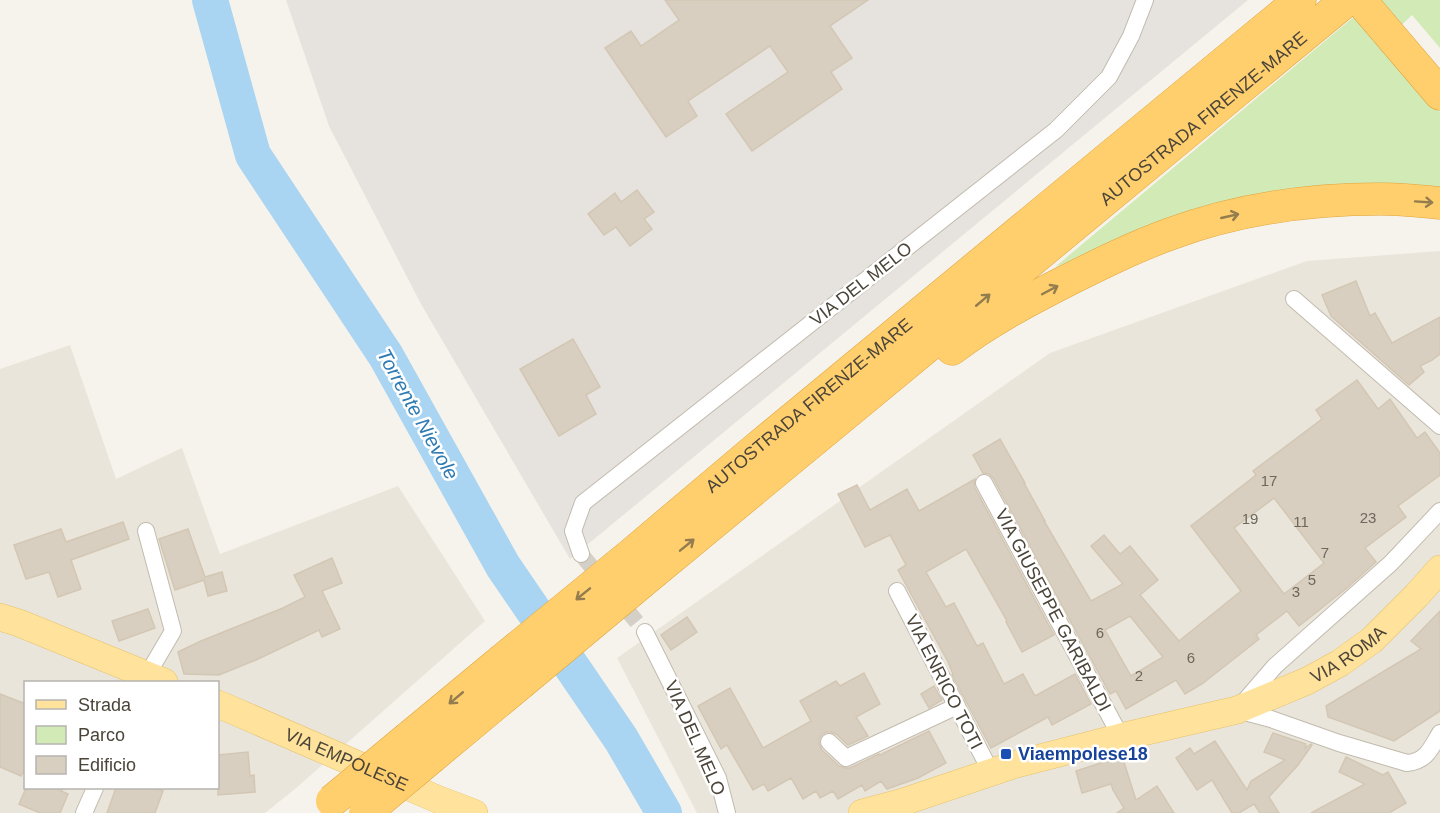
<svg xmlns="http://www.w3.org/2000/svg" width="1440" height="813" font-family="Helvetica,sans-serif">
<rect width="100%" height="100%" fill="#f6f3ec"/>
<g fill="#eae5da" fill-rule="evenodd">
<path d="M1440,251V813H697L617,658L1050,353L1307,261Z"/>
<path d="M70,345L116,479L182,448L220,554L398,486L485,621L295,789L265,813H0V369ZM26,682H218V788H26Z"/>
</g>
<path fill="#e6e2dd" d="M286,0H1248L570,559L421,304L329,126Z"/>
<path fill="#d2eab5" d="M1374,0H1440V48L1412,15L1381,45L1440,112V188L1158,227L1055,267Z"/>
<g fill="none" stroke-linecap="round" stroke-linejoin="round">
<path stroke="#a9d4f2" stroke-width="36" d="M210,0L253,155L386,356L503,566L621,739L664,813"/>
</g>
<g fill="#d8cfc1" stroke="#d3c7b4" stroke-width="1.5" fill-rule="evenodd">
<path d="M665,0H868L830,26L852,58L831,72L842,89L752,151L726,114L788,72L770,46L688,101L697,116L666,137L605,48L631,31L641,46L679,20Z"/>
<path d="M637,190L654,212L644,219L652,229L630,246L616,227L604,235L588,214L615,193L621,202Z"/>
<path d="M1356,281L1370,316L1375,313L1392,343L1440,317V354L1432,360L1420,366L1424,372L1409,385L1331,316L1322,295Z"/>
<path d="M573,339L600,387L586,395L596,414L559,436L520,369Z"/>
<path d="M1357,380L1378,409L1390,399L1417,438L1425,432L1440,453V475L1398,506L1406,517L1365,548L1376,562L1347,588L1299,626L1287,611L1256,635L1259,639L1202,684L1185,694L1176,680L1126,709L1116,691L1110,694L993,478L989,474L983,473L973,455L1000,439L1025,483H1024L1045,521H1044L1091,601L1123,584L1091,546L1104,535L1120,554L1130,546L1158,580L1140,595L1179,641L1241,591L1191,526L1256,475L1253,471L1322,419L1316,410ZM1274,498L1324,563L1284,594L1234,528ZM1130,616L1163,657L1131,676L1105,630Z"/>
<path d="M975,479L974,483L975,488L1054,635L1022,652L1006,622L1007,621L966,549L926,572L946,607L954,603L977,646L983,643L1004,684L1023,674L1035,696L1075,674L1091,704L1052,725L1048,717L991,748L952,675L953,674L948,662L898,570L906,565L890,535L865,547L838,494L857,485L870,510L907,489L919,511Z"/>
<path d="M123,522L129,539L71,560L81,589L58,597L49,572L26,579L14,545L61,529L66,542Z"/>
<path d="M188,529L205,577L222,572L227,591L208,596L204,580L175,590L159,539Z"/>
<path d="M332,558L342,583L322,591L340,629L322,637L319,630L256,660L219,675L184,674L178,652L201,641L283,608L305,597L294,575Z"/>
<path d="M148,609L155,628L119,641L112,621Z"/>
<path d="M1440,611V711L1394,741L1328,717L1326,706L1421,649L1411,641Z"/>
<path d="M687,617L697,632L671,650L661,635Z"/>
<path d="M864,673L880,704L856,717L868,736L848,745L836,734L831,732H827L822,734L819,739V744L822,750L839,766L845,768H850L879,754L880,755L929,731L946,763L918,778L887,789L881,781L865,791L862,785L838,799L833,791L820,798L816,791L803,799L791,778L768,791L764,784L753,790L727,745L721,749L698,706L730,688L763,748L811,721L800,701L836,681L840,686Z"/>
<path d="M934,686L942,700L929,708L921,694Z"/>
<path d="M0,694L26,704V766L21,776L0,767Z"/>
<path d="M1273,733L1306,744L1305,748L1311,744L1312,745L1298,765L1269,797L1279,813H1260L1254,804L1239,813H1232L1212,780L1197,790L1176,758L1190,748L1194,754L1215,741L1247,790L1251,781L1285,760L1264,752Z"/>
<path d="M248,752L250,776L254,775L255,792L218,795V755Z"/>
<path d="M1122,756L1136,800L1157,786L1174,813H1117L1124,808L1113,790L1111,784L1082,793L1076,771Z"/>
<path d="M1346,757L1383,775L1388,772L1406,803L1389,813H1311L1365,784L1339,772Z"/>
<path d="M26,788H63L61,791L68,794L60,813H40L19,804Z"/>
<path d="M116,788H155L163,791L155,813H107Z"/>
</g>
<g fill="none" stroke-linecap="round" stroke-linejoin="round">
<path stroke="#d4d0c8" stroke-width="16" stroke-dasharray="16 8" stroke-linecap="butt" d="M581,554L645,632"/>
<g stroke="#c2bbae" stroke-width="18">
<g id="minor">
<path d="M1294,299L1440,426"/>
<path d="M984,483L1121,737"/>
<path d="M1440,511L1391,563L1275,666L1237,710L1271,719L1339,743L1407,763C1427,761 1431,748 1440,733"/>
<path d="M581,554L573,531L583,503L1056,130L1109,77L1131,36L1145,0"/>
<path d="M897,591L991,772"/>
<path d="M645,632L718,778L727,813"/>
<path d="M143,682L173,631L146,531"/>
<path d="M829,742L846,758L957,706"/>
<path d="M84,813L95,788"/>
</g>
</g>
<g stroke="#e6c16a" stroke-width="28">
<g id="primary">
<path d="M0,617L19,623L164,682"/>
<path id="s1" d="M218,704L437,799L474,813"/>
<path id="s2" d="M862,813L903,802L1013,765L1121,737L1237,710L1307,681L1340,663L1372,640L1417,595L1440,569"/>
</g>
</g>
<g stroke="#e0a43c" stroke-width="33">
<g id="motorway">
<path d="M1360,0L1440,94"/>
<path d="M952,349C987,322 1027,301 1066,281C1100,264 1134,247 1170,234C1237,209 1310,199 1381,199C1400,199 1420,201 1440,203"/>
<path id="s3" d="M628,557L757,448L1300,0"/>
<path id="s4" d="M642,582L1347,0"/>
<path d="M408,738L501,661"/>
<path d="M432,757L521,683"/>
</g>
</g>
<use href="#minor" stroke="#fff" stroke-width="16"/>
<use href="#primary" stroke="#ffe39c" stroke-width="27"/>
<use href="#motorway" stroke="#ffcf6e" stroke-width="32"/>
<g stroke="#e0a43c" stroke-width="33" stroke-linecap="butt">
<g id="motorway-bridge">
<path d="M501,661L628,557"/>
<path d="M521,683L642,582"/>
<path d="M332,801L408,738"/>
<path d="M365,813L432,757"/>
</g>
</g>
<use href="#motorway-bridge" stroke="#ffcf6e" stroke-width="32"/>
</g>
<defs><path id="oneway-shaft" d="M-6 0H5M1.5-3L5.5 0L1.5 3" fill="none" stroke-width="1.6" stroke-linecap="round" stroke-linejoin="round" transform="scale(1.5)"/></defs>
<g stroke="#937c4e">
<use href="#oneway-shaft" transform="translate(1424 202) rotate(4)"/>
<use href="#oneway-shaft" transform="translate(1230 216) rotate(-13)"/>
<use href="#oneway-shaft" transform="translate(1050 290) rotate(-28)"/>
<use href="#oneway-shaft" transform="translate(983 300) rotate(-40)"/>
<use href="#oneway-shaft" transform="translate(687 545) rotate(-39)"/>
<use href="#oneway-shaft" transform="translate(583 594) rotate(141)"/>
<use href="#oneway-shaft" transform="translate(456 698) rotate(140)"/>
</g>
<rect fill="#1a4fb4" stroke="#fff" stroke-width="2" x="1000" y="748" width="12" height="12" rx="3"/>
<g text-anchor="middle" stroke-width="5" stroke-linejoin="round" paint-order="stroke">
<g font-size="15" fill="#6e675b">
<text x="1269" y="486">17</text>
<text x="1368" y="523">23</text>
<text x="1250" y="524">19</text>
<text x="1301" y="527">11</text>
<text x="1325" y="558">7</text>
<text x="1312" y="585">5</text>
<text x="1296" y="597">3</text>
<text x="1100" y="638">6</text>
<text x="1191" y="663">6</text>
<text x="1139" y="681">2</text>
</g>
<g font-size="18" fill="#4b4439" stroke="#fff">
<text dy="6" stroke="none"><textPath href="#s4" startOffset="728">AUTOSTRADA FIRENZE-MARE</textPath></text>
<text transform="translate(861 284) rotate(-38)" y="6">VIA DEL MELO</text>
<text dy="6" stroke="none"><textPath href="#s3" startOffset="236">AUTOSTRADA FIRENZE-MARE</textPath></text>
<text transform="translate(1053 610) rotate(62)" y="6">VIA GIUSEPPE GARIBALDI</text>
<text dy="6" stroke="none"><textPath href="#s2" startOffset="514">VIA ROMA</textPath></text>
<text transform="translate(944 682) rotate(63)" y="6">VIA ENRICO TOTI</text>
<text transform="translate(695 738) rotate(66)" y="6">VIA DEL MELO</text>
<text dy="6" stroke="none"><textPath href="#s1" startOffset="140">VIA EMPOLESE</textPath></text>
</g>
<g font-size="18" font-weight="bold" fill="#164399" stroke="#fff" text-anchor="start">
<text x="1018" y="760">Viaempolese18</text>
</g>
<g font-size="20" font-style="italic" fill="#2e7ab2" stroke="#fff">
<text transform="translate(418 414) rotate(61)" y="7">Torrente Nievole</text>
</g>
</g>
<rect x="24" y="681" width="195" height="108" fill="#ffffff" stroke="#b7b4b0" stroke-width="1.5"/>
<rect x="36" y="700" width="30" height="9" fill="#ffe39c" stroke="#b7b4b0" stroke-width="1.5"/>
<text x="78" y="711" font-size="18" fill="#4b4439">Strada</text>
<rect x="36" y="726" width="30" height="18" fill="#d2eab5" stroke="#b7b4b0" stroke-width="1.5"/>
<text x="78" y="741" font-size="18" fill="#4b4439">Parco</text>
<rect x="36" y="756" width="30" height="18" fill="#d8cfc1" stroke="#b7b4b0" stroke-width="1.5"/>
<text x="78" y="771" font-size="18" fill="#4b4439">Edificio</text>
</svg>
